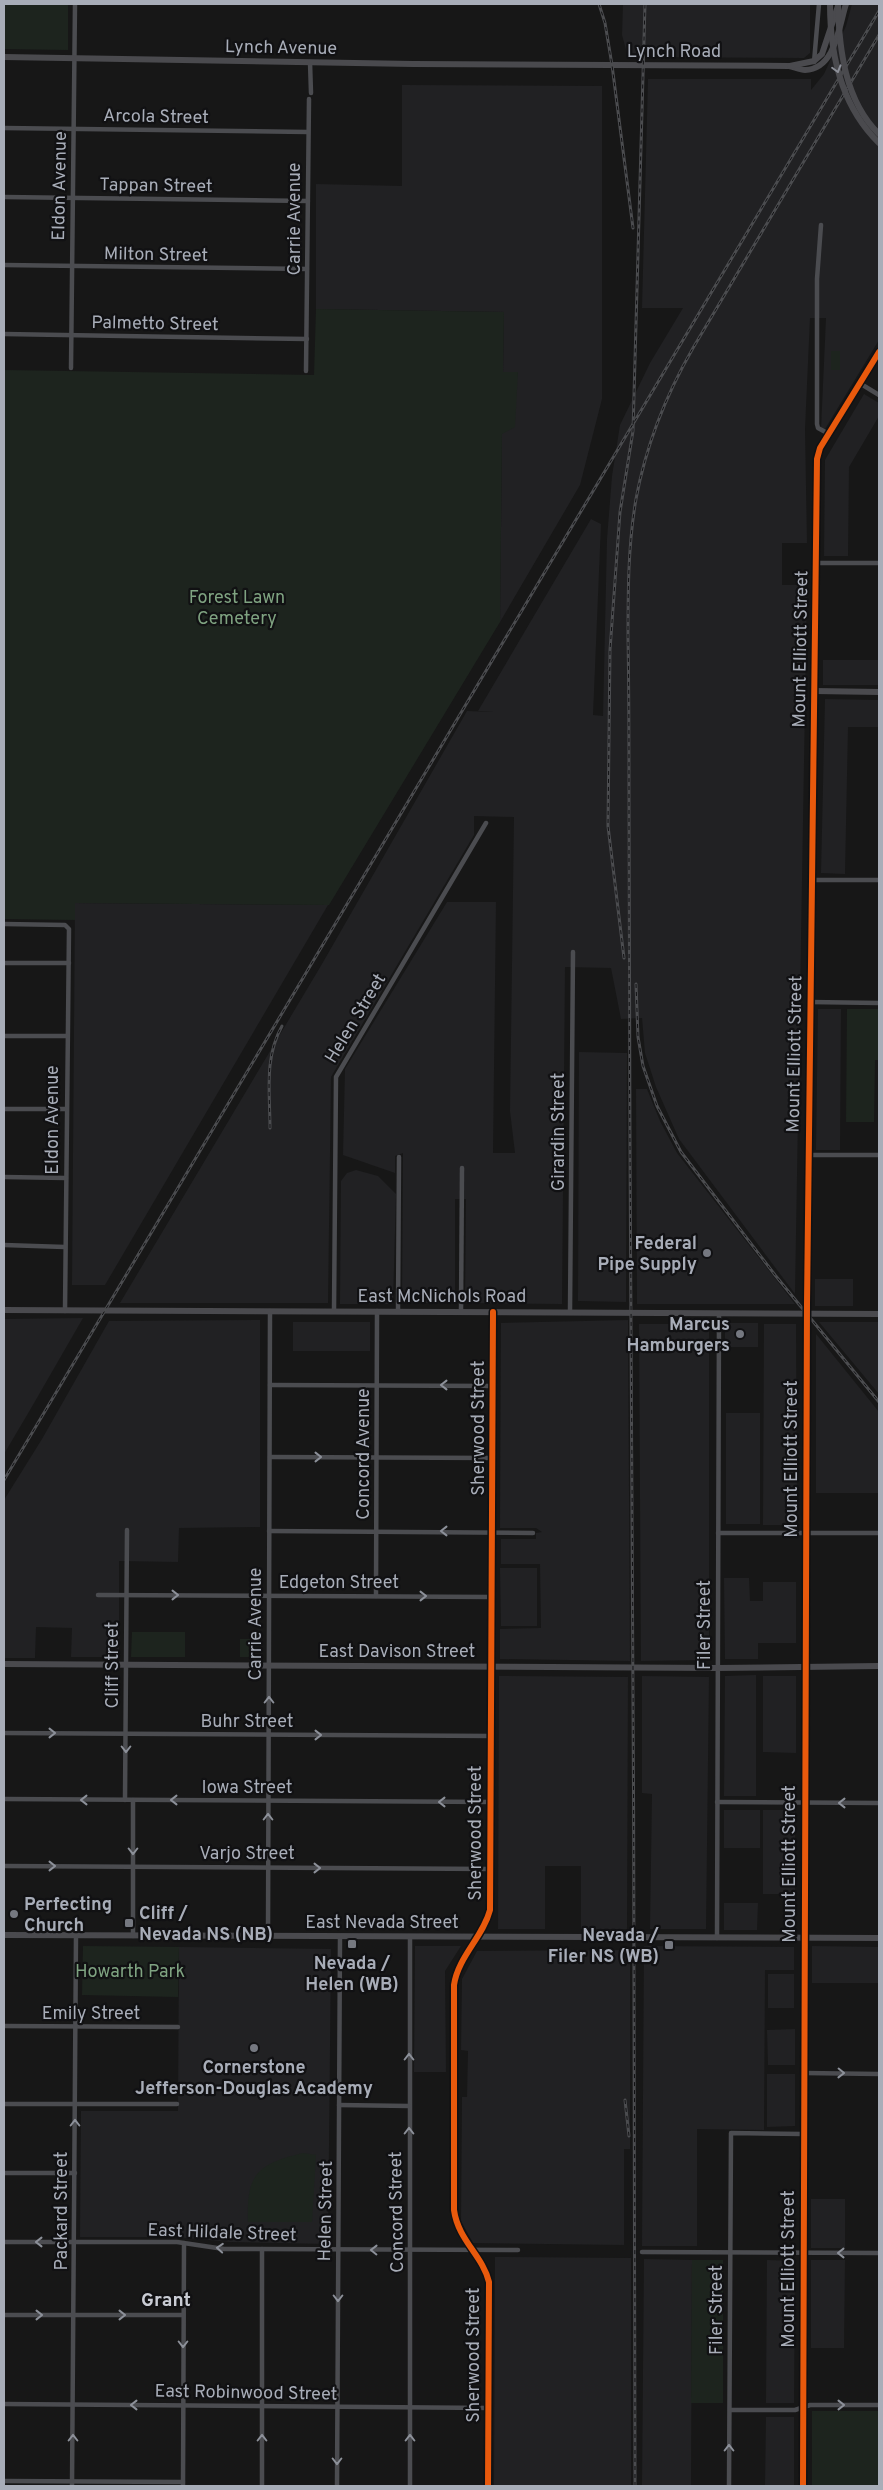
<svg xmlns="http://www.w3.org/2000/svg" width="883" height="2490" font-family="Overpass,sans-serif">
<rect width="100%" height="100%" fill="#171717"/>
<g fill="#212123">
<path d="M623,4H810V53L804,58L628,57L622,35Z"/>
<path d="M852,4H879V340L825,429H821L826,318H810L805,429L807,543H782V585H807L795,1294L679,1139L656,1087L645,1053L642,1018L621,1019L611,968L565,967L562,1304L465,1303L466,1199H455V1303H402L403,1153L395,1156V1173L343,1155L345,1069L447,902H496L493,1153H515L510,1111L514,817L474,816V835L331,1077L328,1303H120L322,964L467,711L493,712L478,711L591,519L601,524L593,715L603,716L607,539L612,476L620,425L650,363L683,308H642L648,79H811V90L824,74L846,26Z"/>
<path d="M402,85L602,86V399L580,485L500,622L502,434L518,373L503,372L504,312L316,309V184L402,186Z"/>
<path d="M864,394L879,403V416L849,467L848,556H824L825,460Z"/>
<rect x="823" y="660" width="56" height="25"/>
<path d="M825,699L879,700V727H848L845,874L821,873Z"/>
<path d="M75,903L328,905L105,1285H72Z"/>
<path d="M818,1009H841L840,1150H816Z"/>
<path d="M579,1052L627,1053L626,1302L578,1301Z"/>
<path d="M636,1089H647L660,1121L677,1153L795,1304H637Z"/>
<path d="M356,1170L378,1176L396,1194L393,1304H340L341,1181L347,1173Z"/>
<rect x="815" y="1279" width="38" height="27"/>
<path d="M83,1318L30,1410L4,1454V1319Z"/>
<path d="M260,1320V1527L179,1528L178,1562L119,1561V1657H71L72,1628L36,1627L35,1658H4V1500L42,1439L109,1321Z"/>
<path d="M628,1320L630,1661L500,1659V1629L541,1628L540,1564H501V1539H536V1533L542,1532L536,1528H500L501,1323Z"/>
<rect x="293" y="1322" width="77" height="29"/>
<path d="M819,1322H879V1394Z"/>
<rect x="725" y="1323" width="33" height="24"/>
<path d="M639,1324H709V1660L641,1661Z"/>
<path d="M764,1324H796L797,1525H763Z"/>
<path d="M816,1334L879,1412V1493H816Z"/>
<rect x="726" y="1413" width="34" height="111"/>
<path d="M500,1568H537V1626H501Z"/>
<path d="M724,1578H749L750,1601H763V1582H796V1643H758V1659H725Z"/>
<path d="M756,1675V1796H724L725,1676Z"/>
<path d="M499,1676L628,1677L627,1929H581V1866H545V1929H498Z"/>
<path d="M642,1676L709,1677L706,1929H650L652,1794L642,1793Z"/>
<path d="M763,1676H796V1753L763,1752Z"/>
<rect x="724" y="1810" width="36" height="38"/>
<rect x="763" y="1810" width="32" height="84"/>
<path d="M724,1903H758L757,1930H724Z"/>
<path d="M415,1946H461L445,1971L446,2072H414Z"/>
<path d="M644,1946L794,1947V1970H765L764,2130L697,2129V2246H642Z"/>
<path d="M812,1946L879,1947V1983H812Z"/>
<path d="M179,1947L331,1949L328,2244L230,2242L176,2237H80L81,2111H178Z"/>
<path d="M630,1950V2149H624V2245L473,2243L461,2221L462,2097H467L468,2051L461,2050L462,1979L477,1951Z"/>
<rect x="768" y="1974" width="26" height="34"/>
<path d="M795,2029V2065H768L767,2030Z"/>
<path d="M767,2074H795V2126L767,2127Z"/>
<rect x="811" y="2199" width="34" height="49"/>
<path d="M495,2257L631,2258V2486H494Z"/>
<path d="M644,2259L692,2260L691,2486H642Z"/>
<path d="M767,2260L795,2261L794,2403H766Z"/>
<path d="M811,2260H845L844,2348H811Z"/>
<path d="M766,2417H794V2486H765Z"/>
</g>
<g fill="#1d241e">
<path d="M4,4H68V50L4,49Z"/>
<path d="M316,309L504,312L503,372H518L515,427L502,434L500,622L329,905L75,903V920L4,919V370L314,375Z"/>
<rect x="831" y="351" width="9" height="19"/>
<path d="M847,1009H879V1060H875L874,1122H846Z"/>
<path d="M132,1632H185V1657H131Z"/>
<rect x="240" y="1639" width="10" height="18"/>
<path d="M83,1946L179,1947L178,1997L82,1995Z"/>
<path d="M303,2153L316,2155L312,2222H248C246,2173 258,2164 303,2153Z"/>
<path d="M692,2260H723V2403H691Z"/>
<rect x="812" y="2411" width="67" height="75"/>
</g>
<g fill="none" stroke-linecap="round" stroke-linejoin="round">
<g stroke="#4b4c50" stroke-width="4.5">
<path d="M310,62L311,93"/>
<path d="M814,62L819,4"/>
<path d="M4,128L308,132"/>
<path d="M4,197L308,201"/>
<path d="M821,225L817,279V424L818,428L829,434"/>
<path d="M4,265L307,269"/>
<path d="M4,334L307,339"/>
<path d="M71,368L75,4"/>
<path d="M306,371L309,99"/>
<path d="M861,384L879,395"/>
<path d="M816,563H879"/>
<path d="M812,880H879"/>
<path d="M4,924L65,925L69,929L65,1311"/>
<path d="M4,963H69"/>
<path d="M810,1002L879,1003"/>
<path d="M4,1036H67"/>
<path d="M4,1109H66"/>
<path d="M808,1155H879"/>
<path d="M4,1177L66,1178"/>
<path d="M4,1245L65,1247"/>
<path d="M334,1311L336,1077L486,823"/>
<path d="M398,1311L399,1157"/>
<path d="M461,1312L462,1168"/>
<path d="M570,1312L573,952"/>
<path d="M270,1385L493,1386"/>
<path d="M270,1457L493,1458"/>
<path d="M269,1531L533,1533"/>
<path d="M718,1533H879"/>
<path d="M98,1595L492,1597"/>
<path d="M376,1596L377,1311"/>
<path d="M4,1733L491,1736"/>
<path d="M4,1799L491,1802"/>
<path d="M125,1800L127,1530"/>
<path d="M717,1802L879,1803"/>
<path d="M4,1866L490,1869"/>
<path d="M133,1936V1800"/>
<path d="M268,1936L270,1311"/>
<path d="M410,1937V2486"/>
<path d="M717,1938L719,1313"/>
<path d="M4,2026L178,2027"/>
<path d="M804,2073L879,2074"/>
<path d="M4,2104H177"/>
<path d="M339,2105L409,2106"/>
<path d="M4,2173H75"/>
<path d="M4,2242H177L224,2249L518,2250"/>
<path d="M642,2252L879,2253"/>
<path d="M4,2315H183"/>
<path d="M4,2404L489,2408"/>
<path d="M730,2410H795L810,2405H879"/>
<path d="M4,2481L183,2482"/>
<path d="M72,2486L76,1935"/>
<path d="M183,2486L184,2243"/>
<path d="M262,2486V2249"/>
<path d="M337,2486L340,1937"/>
<path d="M729,2486L731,2133L803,2134"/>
</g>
<g stroke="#4a4a4e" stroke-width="6">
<path d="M4,57L413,64L789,66C794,67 800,70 805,70C836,69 839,25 846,4"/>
<path d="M790,66L814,61L822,54L838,6"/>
<path d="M815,691L879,692"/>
<path d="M4,1310L879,1314"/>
<path d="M4,1664L717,1668L879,1666"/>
<path d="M4,1935L879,1938"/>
<path d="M488,2486L489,2282C483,2256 458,2240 454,2210V1985C458,1957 483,1937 490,1910L493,1312"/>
<path d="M803,2486L807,1303L817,459L820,448L879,352"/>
</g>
<g stroke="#4b4c4f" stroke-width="3">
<g id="rail">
<path d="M599,4L605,23L612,65L633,228"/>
<path d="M624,958L608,826L610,650L620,512L633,431L645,4"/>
<path d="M636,984L638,1037L643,1066L657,1106L681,1152L775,1275L879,1402"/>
<path d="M270,1128C270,1093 264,1058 282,1026"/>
<path d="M4,1480L879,11"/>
<path d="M625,2100L629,2136"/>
<path d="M635,2486C635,2040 633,1593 630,1147C629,1028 629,909 629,790C629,740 629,689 628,639C628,592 628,545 636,499C646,445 666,395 693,348L879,35"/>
</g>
</g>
<use href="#rail" stroke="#111113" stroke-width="1" stroke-dasharray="4" stroke-linecap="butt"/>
<g stroke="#4a4a4e" stroke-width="6">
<path d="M830,4C830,55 841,106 879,143"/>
<path d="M838,4C839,49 845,101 879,134"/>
</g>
<g stroke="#111113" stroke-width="9">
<g id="cycleway">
<path d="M488,2486L489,2282C483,2256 458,2240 454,2210V1985C458,1957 483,1937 490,1910L493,1312"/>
<path d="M803,2486L807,1303L817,459L820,448L879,352"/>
</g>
</g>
<use href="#cycleway" stroke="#e8590c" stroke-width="6"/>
</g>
<defs><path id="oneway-chevron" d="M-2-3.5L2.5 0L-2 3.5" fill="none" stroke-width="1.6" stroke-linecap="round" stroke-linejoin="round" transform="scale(1.25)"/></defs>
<use stroke="#8c8f98" href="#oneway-chevron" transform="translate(837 69) rotate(74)"/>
<g stroke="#8c9099">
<use href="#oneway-chevron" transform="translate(444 1385) rotate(-180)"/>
<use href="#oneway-chevron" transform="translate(318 1457)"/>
<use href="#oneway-chevron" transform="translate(444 1531) rotate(-180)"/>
<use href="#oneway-chevron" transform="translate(175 1595)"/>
<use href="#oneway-chevron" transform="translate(423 1596)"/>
<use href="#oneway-chevron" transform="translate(269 1700) rotate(-90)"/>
<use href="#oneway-chevron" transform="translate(52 1733)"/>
<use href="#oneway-chevron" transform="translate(318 1735)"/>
<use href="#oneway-chevron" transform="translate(126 1749) rotate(90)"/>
<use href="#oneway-chevron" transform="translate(84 1800) rotate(-180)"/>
<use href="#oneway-chevron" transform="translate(174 1800) rotate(-180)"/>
<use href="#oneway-chevron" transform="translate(442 1802) rotate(-180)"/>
<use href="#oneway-chevron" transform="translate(842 1803) rotate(-180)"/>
<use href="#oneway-chevron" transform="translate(268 1817) rotate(-90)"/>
<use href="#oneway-chevron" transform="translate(133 1851) rotate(90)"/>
<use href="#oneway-chevron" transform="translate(52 1866)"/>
<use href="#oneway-chevron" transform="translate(317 1868)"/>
<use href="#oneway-chevron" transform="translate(409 2057) rotate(-90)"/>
<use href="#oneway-chevron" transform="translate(841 2073) rotate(1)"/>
<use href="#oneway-chevron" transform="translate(75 2123) rotate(-90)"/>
<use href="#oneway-chevron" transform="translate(409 2131) rotate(-90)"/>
<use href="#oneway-chevron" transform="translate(39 2242) rotate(-180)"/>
<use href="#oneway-chevron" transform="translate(220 2248) rotate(-176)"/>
<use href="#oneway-chevron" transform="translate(374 2250) rotate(-179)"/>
<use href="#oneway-chevron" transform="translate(841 2253) rotate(180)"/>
<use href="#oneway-chevron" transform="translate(338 2298) rotate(90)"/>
<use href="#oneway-chevron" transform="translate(39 2315)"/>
<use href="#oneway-chevron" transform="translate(122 2315)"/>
<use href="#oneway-chevron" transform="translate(183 2344) rotate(90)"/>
<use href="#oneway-chevron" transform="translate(134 2405) rotate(-180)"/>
<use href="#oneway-chevron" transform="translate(841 2405)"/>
<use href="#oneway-chevron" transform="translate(73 2438) rotate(-90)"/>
<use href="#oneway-chevron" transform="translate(262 2438) rotate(-90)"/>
<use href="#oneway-chevron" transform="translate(410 2438) rotate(-90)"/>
<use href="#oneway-chevron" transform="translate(729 2448) rotate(-90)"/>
<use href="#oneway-chevron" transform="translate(337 2461) rotate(90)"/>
</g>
<g fill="#757880" stroke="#111113" stroke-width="2">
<circle cx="707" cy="1253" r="5"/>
<circle cx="740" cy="1334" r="5"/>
<circle cx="14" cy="1914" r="5"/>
<rect x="124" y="1918" width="10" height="10" rx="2.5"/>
<rect x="347" y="1939" width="10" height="10" rx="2.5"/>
<rect x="664" y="1940" width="10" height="10" rx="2.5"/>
<circle cx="254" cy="2048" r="5"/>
</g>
<g text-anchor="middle" stroke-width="4.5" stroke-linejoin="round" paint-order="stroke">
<g font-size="18" fill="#a8adb8" stroke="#111113">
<text transform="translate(281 47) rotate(1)" y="6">Lynch Avenue</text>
<text x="674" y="57">Lynch Road</text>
<text transform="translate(156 116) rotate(1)" y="6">Arcola Street</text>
<text transform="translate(156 185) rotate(1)" y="6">Tappan Street</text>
<text transform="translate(59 186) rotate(-89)" y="6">Eldon Avenue</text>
<text transform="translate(294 219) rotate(-90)" y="6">Carrie Avenue</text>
<text transform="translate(156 254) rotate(1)" y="6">Milton Street</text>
<text transform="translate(155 323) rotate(1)" y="6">Palmetto Street</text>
<text transform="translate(800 649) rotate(-89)" y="6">Mount Elliott Street</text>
<text transform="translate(355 1018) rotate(-59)" y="6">Helen Street</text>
<text transform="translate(794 1054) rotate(-89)" y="6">Mount Elliott Street</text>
<text transform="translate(52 1120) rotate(-90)" y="6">Eldon Avenue</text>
<text transform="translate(558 1132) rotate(-90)" y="6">Girardin Street</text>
<text x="442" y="1302">East McNichols Road</text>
<text transform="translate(478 1428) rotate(-90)" y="6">Sherwood Street</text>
<text transform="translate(363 1454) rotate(-90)" y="6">Concord Avenue</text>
<text transform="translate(791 1459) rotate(-90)" y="6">Mount Elliott Street</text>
<text x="339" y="1588">Edgeton Street</text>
<text transform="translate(255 1624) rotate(-90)" y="6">Carrie Avenue</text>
<text transform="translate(704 1625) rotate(-90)" y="6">Filer Street</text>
<text x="397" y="1657">East Davison Street</text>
<text transform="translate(112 1665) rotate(-90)" y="6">Cliff Street</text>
<text x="247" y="1727">Buhr Street</text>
<text x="247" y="1793">Iowa Street</text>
<text transform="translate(475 1833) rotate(-90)" y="6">Sherwood Street</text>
<text x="247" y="1859">Varjo Street</text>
<text transform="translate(789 1864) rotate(-90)" y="6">Mount Elliott Street</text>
<text x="382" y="1928">East Nevada Street</text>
<text x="91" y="2019">Emily Street</text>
<text transform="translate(61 2211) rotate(-90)" y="6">Packard Street</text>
<text transform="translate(325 2211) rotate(-89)" y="6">Helen Street</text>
<text transform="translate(396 2212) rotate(-91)" y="6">Concord Street</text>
<text transform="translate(222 2232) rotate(2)" y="6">East Hildale Street</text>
<text transform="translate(788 2269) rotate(-90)" y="6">Mount Elliott Street</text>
<text transform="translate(716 2310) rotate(-90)" y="6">Filer Street</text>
<text transform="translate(473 2355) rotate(-90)" y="6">Sherwood Street</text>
<text transform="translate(246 2392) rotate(1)" y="6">East Robinwood Street</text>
</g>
<g font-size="18" fill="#7fa381" stroke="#111113">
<text x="237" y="603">Forest Lawn<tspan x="237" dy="21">Cemetery</tspan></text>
<text x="130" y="1977">Howarth Park</text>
</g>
<g font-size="18" font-weight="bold" fill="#a8adb8" stroke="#111113" text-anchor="end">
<text x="697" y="1249">Federal<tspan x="697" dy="21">Pipe Supply</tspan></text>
<text x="730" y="1330">Marcus<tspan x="730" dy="21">Hamburgers</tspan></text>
<text x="24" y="1910" text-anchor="start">Perfecting<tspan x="24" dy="21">Church</tspan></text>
<text x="139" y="1919" text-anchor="start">Cliff /<tspan x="139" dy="21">Nevada NS (NB)</tspan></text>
<text x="659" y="1941">Nevada /<tspan x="659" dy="21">Filer NS (WB)</tspan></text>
<text x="352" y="1969" text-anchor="middle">Nevada /<tspan x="352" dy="21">Helen (WB)</tspan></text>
<text x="254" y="2073" text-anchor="middle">Cornerstone<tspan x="254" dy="21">Jefferson-Douglas Academy</tspan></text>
</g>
<g font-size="19" font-weight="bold" fill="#c9ccd4" stroke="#111113">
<text x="166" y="2306">Grant</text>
</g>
</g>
<rect width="883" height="2490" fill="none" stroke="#a8adb8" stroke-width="10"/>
</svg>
